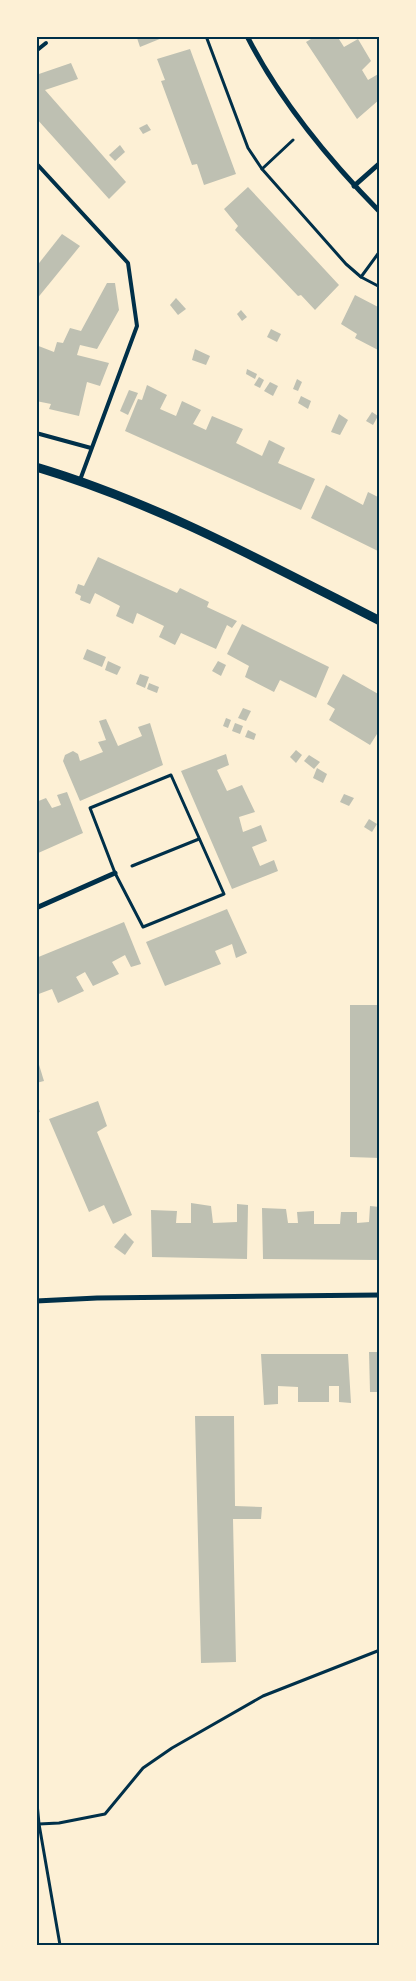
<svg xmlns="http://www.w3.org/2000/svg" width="416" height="1981" font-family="Jost,sans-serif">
<rect width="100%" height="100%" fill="#fdf0d5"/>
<g fill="#bec0b2">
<path d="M141,36H167L140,47L137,38Z"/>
<path d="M316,36H337L344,47L358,39L371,61L362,70L368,80L380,73V99L357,119L306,42Z"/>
<path d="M190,49L236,174L204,185L197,164L192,165L161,81L165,80L157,59Z"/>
<path d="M71,63L78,79L45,90L126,182L109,199L36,118V75Z"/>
<path d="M147,124L151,130L143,134L139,128Z"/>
<path d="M120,145L125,152L115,161L109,155Z"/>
<path d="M248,187L339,285L315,310L301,295L298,296L235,230L238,226L224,209Z"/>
<path d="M62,234L80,246L36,300V267Z"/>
<path d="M107,283H115L119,310L97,349L80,345L77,355L109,363L100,386L87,382L79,416L49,409L51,404L36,401V345L54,352L57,342L63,343L70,328L81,331Z"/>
<path d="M355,295L380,308V351L355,338L357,334L341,324Z"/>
<path d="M176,298L186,309L178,315L170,305Z"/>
<path d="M241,310L247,317L242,321L237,314Z"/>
<path d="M271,329L281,334L277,342L267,337Z"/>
<path d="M195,349L210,356L206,365L192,360Z"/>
<path d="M247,369L257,374L255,379L246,374Z"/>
<path d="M259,377L264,380L260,388L254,385Z"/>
<path d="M297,379L302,382L298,391L293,389Z"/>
<path d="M270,382L278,386L273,396L264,391Z"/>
<path d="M147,385L167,395L160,409L176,416L182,401L201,410L193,424L206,430L212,416L243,429L236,443L262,456L269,440L285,448L278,463L315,479L301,510L125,431L138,399L142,400Z"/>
<path d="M129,390L138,393L128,415L120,411Z"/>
<path d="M301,396L311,401L308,409L298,403Z"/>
<path d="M372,412L378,416L373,425L366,421Z"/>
<path d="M339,414L348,420L340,435L331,432Z"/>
<path d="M326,485L363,505L368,492L380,498V552L311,518Z"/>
<path d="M98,557L177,593L180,588L209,602L207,607L237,621L232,628L227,625L216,649L181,633L175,645L159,637L164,626L137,613L133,624L116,616L120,606L95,593L90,604L80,600L81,596L75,593L78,584L84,586Z"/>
<path d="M242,624L329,667L316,698L280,680L274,692L245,677L249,666L227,654Z"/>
<path d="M87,649L106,657L102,667L83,659Z"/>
<path d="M108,661L121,667L117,675L105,670Z"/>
<path d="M218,661L226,665L221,676L212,671Z"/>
<path d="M140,674L149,677L145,688L136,684Z"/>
<path d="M343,674L380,695V736L377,734L370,745L329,720L335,709L327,704Z"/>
<path d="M149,683L159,687L157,693L147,689Z"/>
<path d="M243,708L251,711L246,721L238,718Z"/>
<path d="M226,718L231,720L228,728L223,726Z"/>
<path d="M106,719L118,746L142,736L138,727L150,723L163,765L80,801L63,761L65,755L73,751L78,754L80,761L103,752L98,742L106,740L99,721Z"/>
<path d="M235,723L243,726L240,734L232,731Z"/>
<path d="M248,730L256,734L254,740L245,737Z"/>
<path d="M296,750L302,755L296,763L290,757Z"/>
<path d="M226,754L229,765L217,770L227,791L242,785L255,812L239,817L243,832L261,825L267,841L252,847L260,866L274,860L278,871L232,889L181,771Z"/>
<path d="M309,755L320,762L314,769L304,761Z"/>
<path d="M317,768L327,774L323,783L313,778Z"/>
<path d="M67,792L83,833L36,854V802L46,798L52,808L61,805L57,795Z"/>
<path d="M344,794L354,798L349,806L340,802Z"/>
<path d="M369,819L377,824L372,832L364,827Z"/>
<path d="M227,909L247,953L236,958L232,944L215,951L221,964L165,986L146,942Z"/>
<path d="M124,922L141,964L131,967L125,955L112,962L119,974L93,986L85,972L76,977L84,991L58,1003L52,989L36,995V958Z"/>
<path d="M350,1005H380V1158L350,1157Z"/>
<path d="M36,1055L44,1081L36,1083Z"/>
<path d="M36,1101L40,1112L36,1113Z"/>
<path d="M98,1101L107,1126L97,1132L132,1215L113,1224L104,1205L89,1212L49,1119Z"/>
<path d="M191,1203L211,1206L213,1223L237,1222V1204L248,1205L247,1259L152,1257L151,1210L177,1211L176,1223H191Z"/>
<path d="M370,1206L380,1207V1260L263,1259L262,1208L286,1209L288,1223H298L297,1212L314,1211V1224H340L341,1212H357V1223L369,1222Z"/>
<path d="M125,1233L134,1242L125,1255L114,1247Z"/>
<path d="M369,1352H380V1392H370Z"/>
<path d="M261,1354H348L351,1403L339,1402V1386H329V1402H298V1387L278,1386V1404L264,1405Z"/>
<path d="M195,1416H234L235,1506L262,1507L261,1519H233L236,1662L201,1663Z"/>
</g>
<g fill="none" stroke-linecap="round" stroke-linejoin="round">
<g stroke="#003049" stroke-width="3">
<path d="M206,36L248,148L262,169L293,140"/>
<path d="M262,169L346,264L361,277L380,251"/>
<path d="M361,277L380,287"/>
<path d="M171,775L224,894L143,927L115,873L90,808Z"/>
<path d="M132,866L199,839"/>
<path d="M36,1793L39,1824L60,1945"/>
<path d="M39,1824L59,1823L105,1814L143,1768L172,1748L263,1696L380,1650"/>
</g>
<g stroke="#003049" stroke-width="4">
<path d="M36,51L46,43"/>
<path d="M36,163L128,263L137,326L80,480"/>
<path d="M36,433L91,448"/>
</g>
<g stroke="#003049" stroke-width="5">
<path d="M247,36C280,101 329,160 380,212"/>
<path d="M354,186L380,163"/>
<path d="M36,908L115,873"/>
<path d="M36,1301L97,1298L380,1295"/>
</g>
<path stroke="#003049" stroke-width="9" d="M36,467C157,503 268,564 380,621"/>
</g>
<rect width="416" height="1981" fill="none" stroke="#fdf0d5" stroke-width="75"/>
<rect x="38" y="38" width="340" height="1906" fill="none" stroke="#003049" stroke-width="2"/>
</svg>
